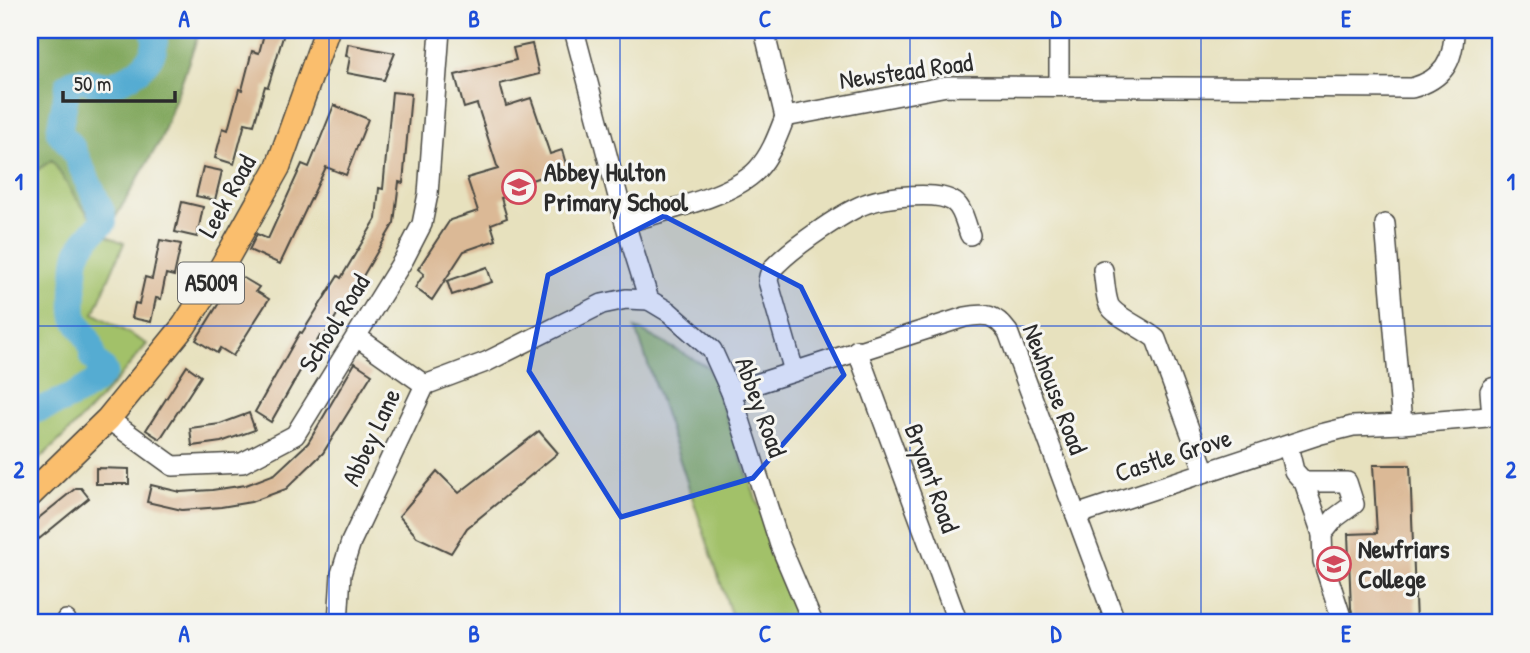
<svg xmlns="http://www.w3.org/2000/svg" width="1530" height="653" font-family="'Patrick Hand',sans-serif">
<rect width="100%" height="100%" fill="#f6f6f2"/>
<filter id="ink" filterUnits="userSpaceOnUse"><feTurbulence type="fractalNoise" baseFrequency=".0143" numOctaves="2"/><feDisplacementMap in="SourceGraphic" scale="14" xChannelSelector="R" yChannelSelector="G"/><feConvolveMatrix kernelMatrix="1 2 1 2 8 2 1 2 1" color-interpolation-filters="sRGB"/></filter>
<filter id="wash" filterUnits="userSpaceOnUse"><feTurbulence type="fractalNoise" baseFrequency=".00686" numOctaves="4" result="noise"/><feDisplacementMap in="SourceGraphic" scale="28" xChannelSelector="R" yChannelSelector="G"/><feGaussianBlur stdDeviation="1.57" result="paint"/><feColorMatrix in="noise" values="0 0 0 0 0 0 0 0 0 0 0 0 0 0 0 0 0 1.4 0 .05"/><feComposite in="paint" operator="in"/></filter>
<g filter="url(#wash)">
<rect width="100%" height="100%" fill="#e7e1be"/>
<g fill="#a2c169" stroke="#66764a" stroke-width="2">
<path d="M30,30H200L161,139L105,235L124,243L94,313L147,344C111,388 74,430 30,467Z"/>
<path d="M636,328L708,367L774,548L807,623H734Z"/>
</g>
<path fill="#81a75d" stroke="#566944" stroke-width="2" d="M30,30H200L161,139L105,235L75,197L52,160L30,175Z"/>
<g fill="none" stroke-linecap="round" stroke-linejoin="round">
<path stroke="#55acd2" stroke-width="26" d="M30,412C52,406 93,390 105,371L92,357C93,340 82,332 75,318C72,311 75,266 77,257C80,245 94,230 104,222L102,212L72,147L59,132L68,85C79,73 95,87 110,84C134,78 163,57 153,30"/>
</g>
<g id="blocks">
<g fill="#dbb996">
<path d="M265,30H285L268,87L265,86L254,125L245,123L234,164L215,158L223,128L228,130L239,89L242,90L252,51L259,53Z"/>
<path d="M348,44L395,53L384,80L347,73L350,57L346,56Z"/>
<path d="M532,44L539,74L500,84L506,106L531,98L550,154L562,150L567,168L511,187L513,194L501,198L507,218L491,224L496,240L464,251L432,300L415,288L424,274L418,269L450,220L478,211L467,178L498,169L477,104L464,108L455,75L516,60L513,48Z"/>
<path d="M392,92L411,94L403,183L399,182L394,223L359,283L357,281L323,338L320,336L271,422L255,412L300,332L302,333L338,276L341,278L376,219L379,188L383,189Z"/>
<path d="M334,105L368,119L346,175L326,167L280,264L249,250L257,234L268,239L302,164L309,167Z"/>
<path d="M203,167L222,171L215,200L196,196Z"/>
<path d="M182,202L203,207L197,237L175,232Z"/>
<path d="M160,240L181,244L174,276L166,274L161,299L156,298L151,322L132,318L135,303L139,304L145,277L152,279Z"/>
<path d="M487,267L492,282L452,295L447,281Z"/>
<path d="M237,274L259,287L256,291L269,299L233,356L220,348L217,353L196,340Z"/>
<path d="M355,363L372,374L323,453L286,489L251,502L221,507L182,510L147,502L151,485L180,492L212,490L246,485L275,474L308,443Z"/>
<path d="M187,366L201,376L160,439L146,430Z"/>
<path d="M249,413L255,430L221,442L192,446L190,428L220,424Z"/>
<path d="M539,431L558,453L467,528L451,553L417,537L399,516L437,471L459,493Z"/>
<path d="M1373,465H1410L1416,623H1355L1351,608L1348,534L1377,533Z"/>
<path d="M96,468L129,469V484H96Z"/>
<path d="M76,488H81L89,498L39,539L30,525Z"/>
</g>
</g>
</g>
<g filter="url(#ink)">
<use href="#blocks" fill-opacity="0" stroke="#474641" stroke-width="2"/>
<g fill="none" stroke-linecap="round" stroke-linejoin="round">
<g stroke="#474641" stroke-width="22">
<g id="minor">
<path d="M574,30L625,223L649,300L669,312L712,350L731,392L780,545L813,623"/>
<path d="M764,30L785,117"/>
<path d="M1059,86V30"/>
<path d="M625,223C661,211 732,197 757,170C771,155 778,135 785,117L947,86L1412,88C1443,79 1454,62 1454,30"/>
<path d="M1103,270C1105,281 1105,295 1109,305C1114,316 1145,329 1156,339L1205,472"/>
<path d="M357,337L425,385"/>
<path d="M857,350L958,623"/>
<path d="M794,371L768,281C769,273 772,268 778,263C795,246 846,210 868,203C886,197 938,190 954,202C963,208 966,225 970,235"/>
<path d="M731,392L965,317C986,313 995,314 1008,332L1116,623"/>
<path d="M1492,417L1490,391L1492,388L1500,386"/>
<path d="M108,419L173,466L242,463L295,435L404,259L422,224L428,194L440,30"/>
<path d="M1402,424L1500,416"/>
<path d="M1288,446L1294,471L1304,482H1347L1354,504L1335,518L1322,534L1323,561L1343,623"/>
<path d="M1304,482L1322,534"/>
<path d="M1076,515L1321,434L1353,426L1402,424L1385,224"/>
<path d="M66,620L67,623"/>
<path d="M338,623L341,574L351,542L425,385L486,362L602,304L626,299L649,300"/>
</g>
</g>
<g stroke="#474641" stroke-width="27">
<path id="major" d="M30,495L108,419L184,326L219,272L278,167L327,30"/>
</g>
<use href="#minor" stroke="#fff" stroke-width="19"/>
<use href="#major" stroke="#fabe6d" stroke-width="24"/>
</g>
</g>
<path fill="#1d4ed8" fill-opacity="0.2" stroke="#1d4ed8" stroke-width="5" stroke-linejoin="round" d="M664,216L801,287L844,375L753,478L621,517L529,371L548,275Z"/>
<path fill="none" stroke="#1d4ed8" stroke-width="2" stroke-opacity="0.55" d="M329,30V623M620,30V623M910,30V623M1201,30V623M30,326H1500"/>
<defs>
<g id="school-ring" transform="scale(1.75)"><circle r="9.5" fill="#f6f6f2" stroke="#d1495b" stroke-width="1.5"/><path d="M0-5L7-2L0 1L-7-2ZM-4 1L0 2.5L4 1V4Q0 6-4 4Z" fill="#d1495b"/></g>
<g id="university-ring" transform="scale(1.75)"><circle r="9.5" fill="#f6f6f2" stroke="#d1495b" stroke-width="1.5"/><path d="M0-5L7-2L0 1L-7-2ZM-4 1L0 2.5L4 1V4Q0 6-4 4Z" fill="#d1495b"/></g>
</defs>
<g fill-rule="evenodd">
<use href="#school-ring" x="519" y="187"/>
<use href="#university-ring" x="1334" y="564"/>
</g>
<g text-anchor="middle" stroke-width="6" stroke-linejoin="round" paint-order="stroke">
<rect fill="#f6f6f2" stroke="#686867" stroke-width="2" x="178" y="262.5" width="66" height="41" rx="5"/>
<g font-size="24" font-weight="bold" fill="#2b2b2b">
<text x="211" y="291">A5009</text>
</g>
<g font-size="26" fill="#2b2b2b" stroke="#f6f6f2">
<text transform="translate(906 71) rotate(-8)" y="9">Newstead Road</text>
<text transform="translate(227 196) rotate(-61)" y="9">Leek Road</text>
<text transform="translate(334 323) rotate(-58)" y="9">School Road</text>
<text transform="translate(1055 389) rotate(69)" y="9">Newhouse Road</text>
<text transform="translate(761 407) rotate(70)" y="9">Abbey Road</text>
<text transform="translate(371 437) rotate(-65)" y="9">Abbey Lane</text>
<text transform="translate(1173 455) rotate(-18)" y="9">Castle Grove</text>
<text transform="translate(932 478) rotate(70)" y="9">Bryant Road</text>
</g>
<g font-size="26" font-weight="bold" fill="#2b2b2b" stroke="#f6f6f2" text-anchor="start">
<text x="544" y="181">Abbey Hulton<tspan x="544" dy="30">Primary School</tspan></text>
<text x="1358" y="558">Newfriars<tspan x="1358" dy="30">College</tspan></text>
</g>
</g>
<rect width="1530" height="653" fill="none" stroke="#f6f6f2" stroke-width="77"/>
<path d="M63 91v10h112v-10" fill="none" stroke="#2b2b2b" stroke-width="3.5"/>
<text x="74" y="91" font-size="21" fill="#2b2b2b" stroke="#f6f6f2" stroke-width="5" paint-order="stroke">50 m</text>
<rect x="38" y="38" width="1454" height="576" fill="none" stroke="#1d4ed8" stroke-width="2.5"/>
<g font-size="23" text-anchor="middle" font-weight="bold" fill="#1d4ed8">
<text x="184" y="27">A</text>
<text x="474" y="27">B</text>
<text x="765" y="27">C</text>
<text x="1056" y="27">D</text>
<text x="1346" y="27">E</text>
<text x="19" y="190">1</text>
<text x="1511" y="190">1</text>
<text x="19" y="478">2</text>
<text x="1511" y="478">2</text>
<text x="184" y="642">A</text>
<text x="474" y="642">B</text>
<text x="765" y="642">C</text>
<text x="1056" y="642">D</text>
<text x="1346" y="642">E</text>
</g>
</svg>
